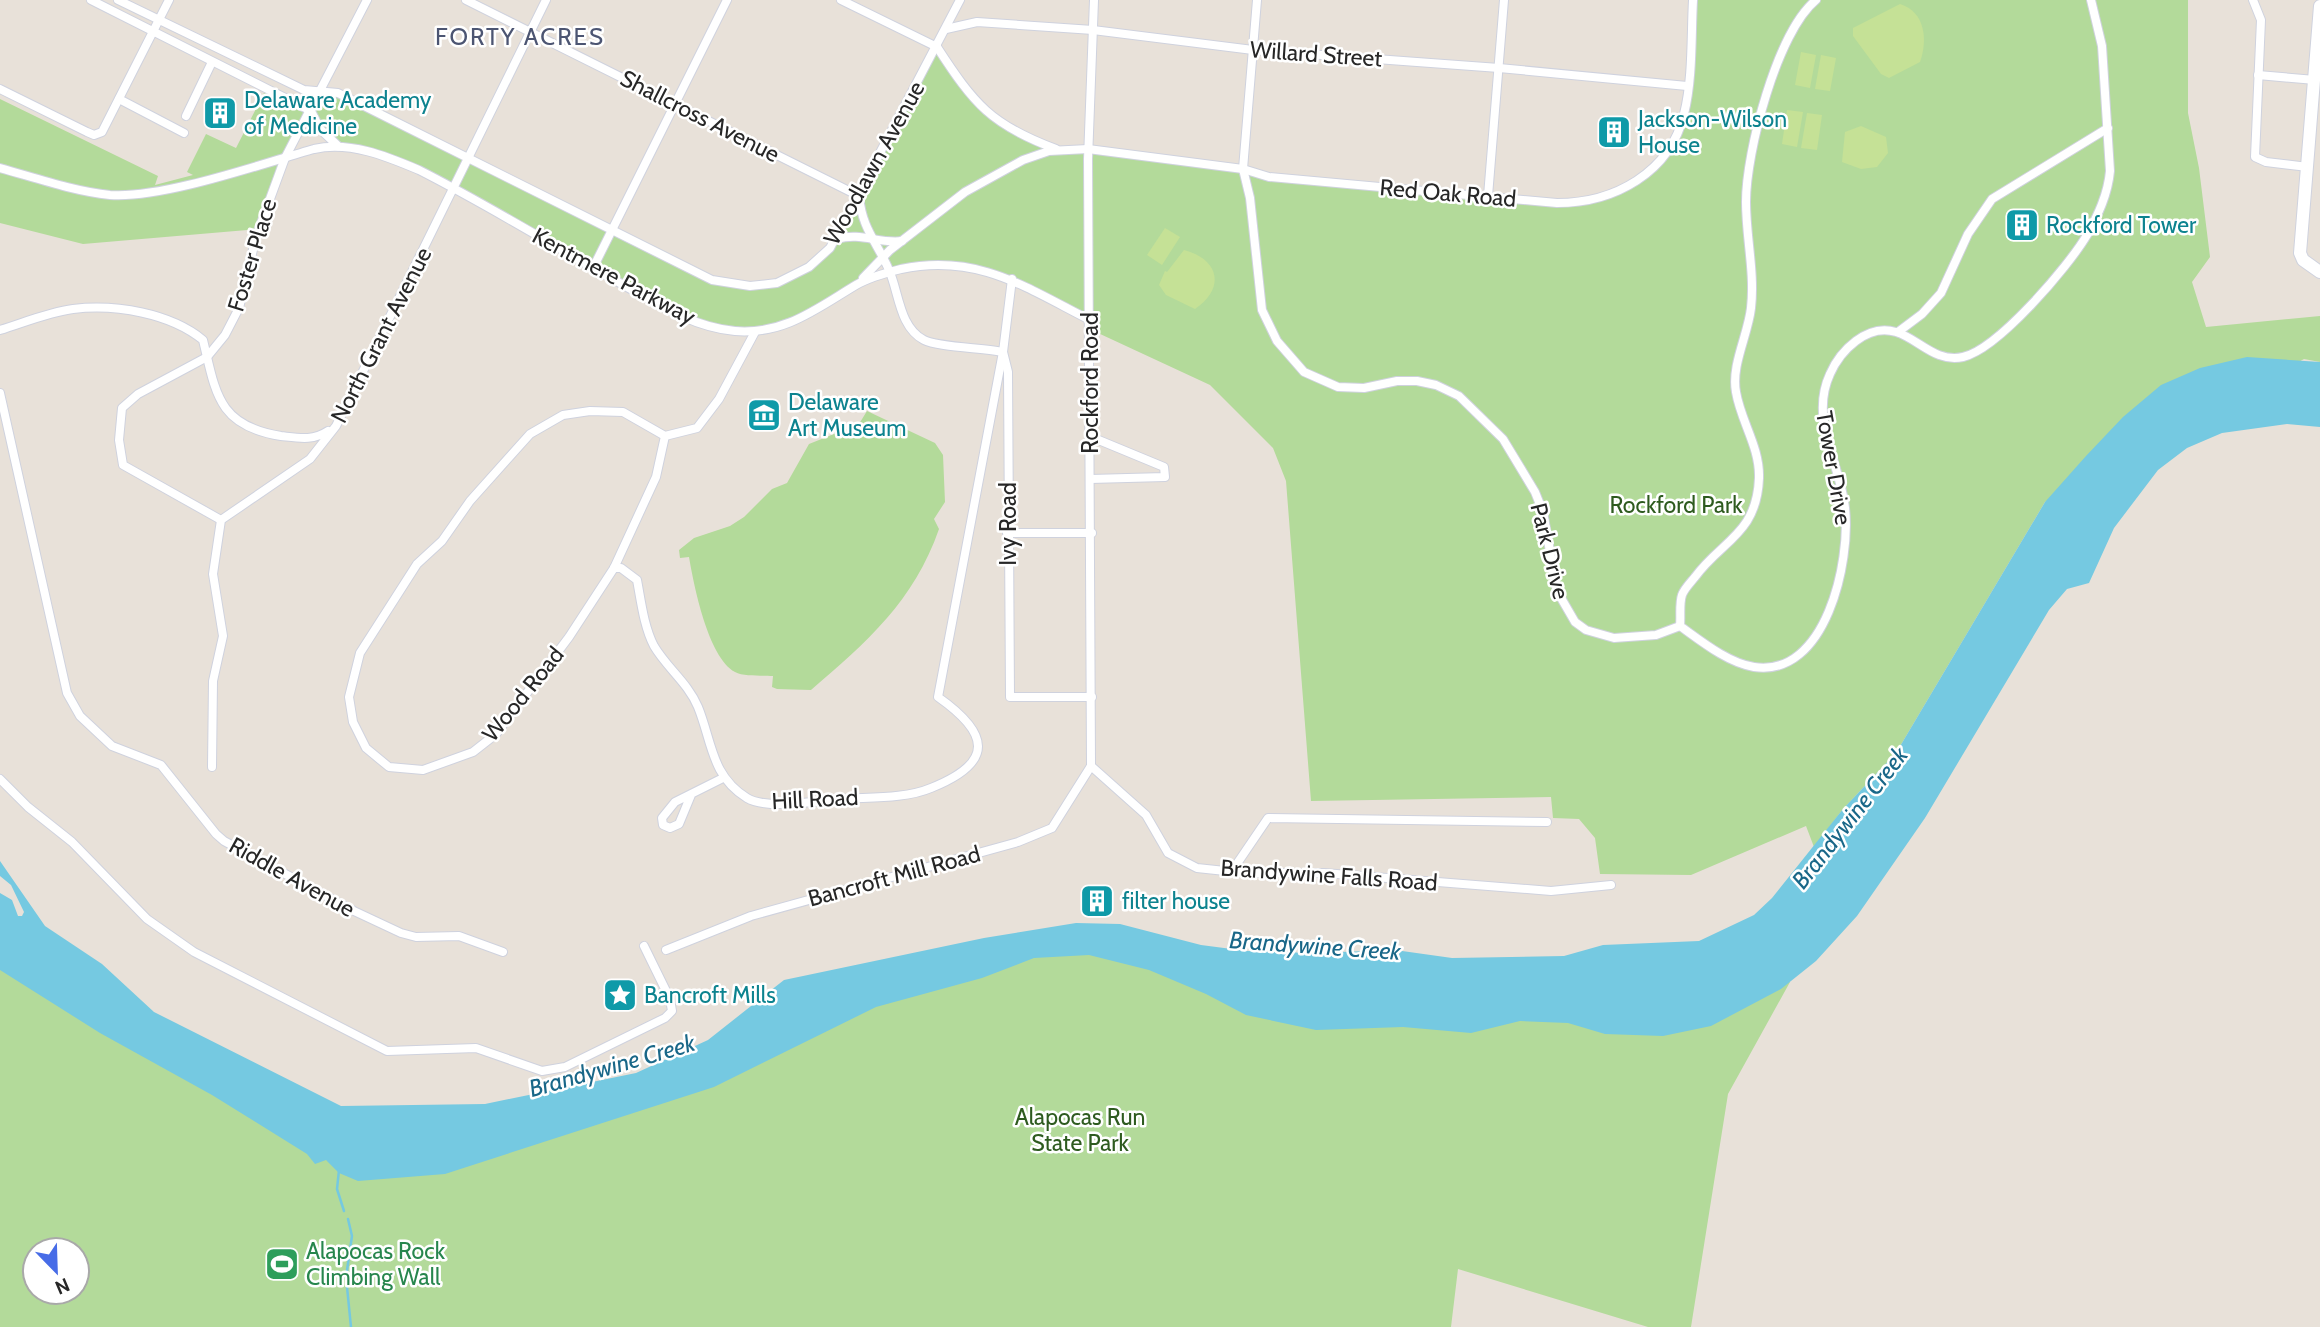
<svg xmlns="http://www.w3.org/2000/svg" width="2320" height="1327" font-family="Cabin,sans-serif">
<rect width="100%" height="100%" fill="#e8e1d9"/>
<g fill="#b3da9a" fill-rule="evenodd">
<path d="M1693,0H2188V113L2199,168L2210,257L2192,282L2206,327L2320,316V362L2304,359L2045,502L1896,753L1843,809L1814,847L1806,826L1691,875L1600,874L1595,838L1579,819L1553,818L1551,797L1311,801L1286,481L1273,448L1210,385L1098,333C1079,301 992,270 955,265C935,262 910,269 890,272L883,258L863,278L797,321L732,331L684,317L419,170L338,146L311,112L285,158L259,229L83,244L0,223V99L158,176L155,185L193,175L187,172L206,134L236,148L266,89L311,111L322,91H334L712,280L737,286L790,278L830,248L937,47L981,108L1059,150L1088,149L1255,174L1557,203L1611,195L1662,157L1684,114Z"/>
<path d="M867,411L935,443L943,455L945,502L934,519L939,529C914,601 867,642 811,690L777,689L772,687L773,676C762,675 744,677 735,672C708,657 694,586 689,557L680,558L679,550L694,538L730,526L744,517L772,489L787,483L809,444L859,424Z"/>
<path d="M0,927L340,1147L480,1131L1063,933L1235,968L1776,970L1790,982L1728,1094L1691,1327H1648L1458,1269L1451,1327H0ZM35,1250H77V1292H35Z"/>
</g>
<g fill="#c5e196">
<path d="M1900,4C1925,12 1928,39 1920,62L1889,78L1881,74L1853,36V28Z"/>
<path d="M1801,52L1816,55L1810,88L1795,85Z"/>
<path d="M1821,55L1836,58L1830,91L1815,89Z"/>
<path d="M1787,110L1803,112L1797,147L1782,144Z"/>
<path d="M1807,113L1822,115L1817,150L1801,148Z"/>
<path d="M1861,126L1886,137L1888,153L1877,167L1861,169L1842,162L1845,132Z"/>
<path d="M1165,228L1180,237L1162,265L1147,255Z"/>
<path d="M1184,250C1219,259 1226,288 1195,309L1166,295L1159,285L1165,271L1167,272Z"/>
</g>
<path fill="#75c9e1" d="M2247,357L2320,362V427L2287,424L2222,433L2187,448L2158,470L2114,528L2089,583L2067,589L2049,610L1925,818L1857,916L1816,961L1781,989L1711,1026L1663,1036L1605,1034L1568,1023L1520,1021L1471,1033L1403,1027L1316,1030L1246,1015L1206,994L1149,970L1089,955L1034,958L982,978L876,1007L714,1087L445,1174L358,1181L339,1173L326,1160L315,1164L307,1154L212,1095L100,1033L0,970V893L12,900L18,916H22L24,912L11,885L0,876V861L45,926L102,964L154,1012L341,1106L485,1104L636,1073L708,1040L784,980L984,938L1076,923L1120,924L1201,945L1247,951L1313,953L1395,950L1452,958L1564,956L1603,945L1699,941L1754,915L1772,898L1843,809L1896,753L2045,502L2086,456L2123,417L2161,385L2200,368Z"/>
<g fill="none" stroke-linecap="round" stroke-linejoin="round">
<g stroke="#75c9e1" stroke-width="2.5">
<path d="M339,1170L337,1189L344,1211"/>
<path d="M348,1219L352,1236L346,1277L351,1327"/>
</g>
<g stroke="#cfd2de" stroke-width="10">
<g id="street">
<path d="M91,0L311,111L320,129L338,146"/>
<path d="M118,0L304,90L338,93L712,280L750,286L777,283L809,267L830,248L960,0"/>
<path d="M466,0L859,196C862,229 877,242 889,270C899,292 899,327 924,340C937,347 984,348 1003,352L1008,372L1010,697H1092"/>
<path d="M841,0L937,47"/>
<path d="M1257,0L1243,169L1250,198L1262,310L1277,341L1304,372L1338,387L1364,388L1397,381H1417L1436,385L1459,396L1503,439L1535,492L1543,512L1557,591L1575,622L1586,630L1614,638L1656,635L1680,626"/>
<path d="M2253,0L2261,20L2255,157L2266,162L2308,167"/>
<path d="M946,29L977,22L1093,30L1253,50L1499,68L1687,86"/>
<path d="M937,47C974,104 991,125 1056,149"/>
<path d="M2258,75L2315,80"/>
<path d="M0,89L87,132L94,135L102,132L169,0"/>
<path d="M119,99L184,133"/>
<path d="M186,116L212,62"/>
<path d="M0,168C36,178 73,191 110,195C162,199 261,164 314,149C350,141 386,156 419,170C484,203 546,241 609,277C648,298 689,327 735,331C784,335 816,309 856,285C870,277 885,273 901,269C977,253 1025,287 1090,320"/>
<path d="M1488,196L1504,0"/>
<path d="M837,239C861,232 879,244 902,241"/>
<path d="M593,268L727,0"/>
<path d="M863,278L890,250L965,192L1023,160L1049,151L1088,149L1243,169L1269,177L1557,203C1614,203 1670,173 1684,114C1693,78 1691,37 1693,0"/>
<path d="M0,330C23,323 49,312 73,309C116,304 170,313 203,340C216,394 218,426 281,436C299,438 313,441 328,431"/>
<path d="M1898,332L1922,314L1941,293L1968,234L1992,199L2108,128"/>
<path d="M0,393L67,693L80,716L112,746L161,765L216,834L224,841L354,911L401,933L416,937L459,936L503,952"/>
<path d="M665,436L656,477L614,568L569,637L496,734L473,752L423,770L389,767L366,748L353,722L349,697L360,653L417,564L442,541L470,501L530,434L563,415L590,411L623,412L665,436L697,428L719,399L755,332"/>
<path d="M1089,436L1164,467L1165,477L1090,479"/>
<path d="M221,520L123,465L119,440L122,408L138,394L207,357L225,335L239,308L256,237L285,158L367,0"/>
<path d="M1007,533H1092"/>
<path d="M614,568H621L637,580C641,601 644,627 654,646C667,668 688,683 698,707C712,741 711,776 747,798C767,810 818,801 841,799C870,797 905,799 931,788C996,762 989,733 938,697L1003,352L1012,279"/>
<path d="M1680,626C1701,641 1728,663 1754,667C1826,678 1851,561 1845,508C1840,463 1809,419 1830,374C1840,351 1867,323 1896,332C1919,339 1935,363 1963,357C1998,349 2068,267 2087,235C2098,215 2108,194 2110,171L2102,46L2091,0"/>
<path d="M1680,626C1681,617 1679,604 1682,595C1684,589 1691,582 1695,577C1721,541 1757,534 1759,478C1760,447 1741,422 1736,392C1731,365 1748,335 1751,308C1755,272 1746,238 1746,202C1746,152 1777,32 1816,0"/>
<path d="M1091,766L1088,159L1094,0"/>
<path d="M1091,766L1146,815L1168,853L1197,868L1244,873H1324L1551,891L1611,885"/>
<path d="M212,767L213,681L223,636L213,574L221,520L310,459L336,426L546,0"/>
<path d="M0,779L28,807L72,842L147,919L194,952L387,1051L476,1048L542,1071L565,1067L665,1018L672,1011L670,999L644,946"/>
<path d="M691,795L679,824L670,828L663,825L662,818L675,802L723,778"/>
<path d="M1232,871L1268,818L1547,822"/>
<path d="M666,950L751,916L1018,842L1052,828L1091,766"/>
</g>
</g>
<g stroke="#cfd2de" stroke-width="14">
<path id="secondary" d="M2320,6L2300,253L2303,260L2320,272"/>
</g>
<use href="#street" stroke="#fff" stroke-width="8"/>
<use href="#secondary" stroke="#fff" stroke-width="12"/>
</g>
<defs>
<g id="building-square" transform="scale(1.75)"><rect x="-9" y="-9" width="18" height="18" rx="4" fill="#0f9aa8" stroke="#fff"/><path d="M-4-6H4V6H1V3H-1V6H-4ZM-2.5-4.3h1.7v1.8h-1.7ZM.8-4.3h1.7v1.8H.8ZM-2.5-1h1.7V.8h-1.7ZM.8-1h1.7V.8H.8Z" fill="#fff"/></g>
<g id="museum-square" transform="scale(1.75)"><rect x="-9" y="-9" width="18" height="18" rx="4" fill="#0f9aa8" stroke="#fff"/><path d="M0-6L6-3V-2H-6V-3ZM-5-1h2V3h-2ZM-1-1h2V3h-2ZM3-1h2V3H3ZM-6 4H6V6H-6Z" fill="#fff"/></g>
<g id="sight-square" transform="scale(1.75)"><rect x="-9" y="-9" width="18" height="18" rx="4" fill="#0f9aa8" stroke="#fff"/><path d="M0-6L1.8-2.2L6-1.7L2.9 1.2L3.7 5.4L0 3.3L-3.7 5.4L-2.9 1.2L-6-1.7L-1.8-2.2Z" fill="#fff"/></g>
<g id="stadium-square" transform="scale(1.75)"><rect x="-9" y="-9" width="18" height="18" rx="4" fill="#2e9e5b" stroke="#fff"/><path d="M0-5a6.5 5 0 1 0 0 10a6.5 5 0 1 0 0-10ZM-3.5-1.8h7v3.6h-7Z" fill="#fff"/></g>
</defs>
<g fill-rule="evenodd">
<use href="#building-square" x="220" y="113"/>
<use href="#building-square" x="1614" y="132"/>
<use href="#building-square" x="2022" y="225"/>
<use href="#museum-square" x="764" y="415"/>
<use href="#building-square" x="1097" y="901"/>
<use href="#sight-square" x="620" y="995"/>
<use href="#stadium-square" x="282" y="1264"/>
</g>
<g text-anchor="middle" stroke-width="5" stroke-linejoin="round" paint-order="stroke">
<g font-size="23" fill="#272727" stroke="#fff">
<text transform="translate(1316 54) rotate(4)" y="8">Willard Street</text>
<text transform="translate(700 116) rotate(27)" y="8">Shallcross Avenue</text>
<text transform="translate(874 163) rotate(-61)" y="8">Woodlawn Avenue</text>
<text transform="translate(1448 193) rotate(5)" y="8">Red Oak Road</text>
<text transform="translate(252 255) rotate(-73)" y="8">Foster Place</text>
<text transform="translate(614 276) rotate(28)" y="8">Kentmere Parkway</text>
<text transform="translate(381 335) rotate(-63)" y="8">North Grant Avenue</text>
<text transform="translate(1090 383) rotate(-90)" y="8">Rockford Road</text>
<text transform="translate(1834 468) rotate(80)" y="8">Tower Drive</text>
<text transform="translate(1008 524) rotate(-90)" y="8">Ivy Road</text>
<text transform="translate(1550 551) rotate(76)" y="8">Park Drive</text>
<text transform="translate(523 694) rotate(-51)" y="8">Wood Road</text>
<text transform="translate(815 799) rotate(-3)" y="8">Hill Road</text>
<text transform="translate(1329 875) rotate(4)" y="8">Brandywine Falls Road</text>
<text transform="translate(894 876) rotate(-15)" y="8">Bancroft Mill Road</text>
<text transform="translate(292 877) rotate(29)" y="8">Riddle Avenue</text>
</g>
<g font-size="23" fill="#0d838f" stroke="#fff" text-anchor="start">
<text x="244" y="108">Delaware Academy<tspan x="244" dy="26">of Medicine</tspan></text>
<text x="1638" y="127">Jackson-Wilson<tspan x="1638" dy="26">House</tspan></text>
<text x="2046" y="233">Rockford Tower</text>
<text x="788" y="410">Delaware<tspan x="788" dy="26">Art Museum</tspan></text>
<text x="1122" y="909">filter house</text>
<text x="644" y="1003">Bancroft Mills</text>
</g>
<g font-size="23" fill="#2e5b1f" stroke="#fff">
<text x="1676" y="513">Rockford Park</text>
<text x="1080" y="1125">Alapocas Run<tspan x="1080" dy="26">State Park</tspan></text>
</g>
<g font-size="23" fill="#27864d" stroke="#fff" text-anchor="start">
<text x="306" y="1259">Alapocas Rock<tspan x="306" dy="26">Climbing Wall</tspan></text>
</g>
<g font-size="24" letter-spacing="2" fill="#4c5572" stroke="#fff">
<text x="520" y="45">FORTY ACRES</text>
</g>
<g font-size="24" font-style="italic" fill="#196788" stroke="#fff">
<text transform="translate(1850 818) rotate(-52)" y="8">Brandywine Creek</text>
<text transform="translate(1315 946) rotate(4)" y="8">Brandywine Creek</text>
<text transform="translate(612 1066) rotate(-16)" y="8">Brandywine Creek</text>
</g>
</g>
<g transform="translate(56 1271) rotate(157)"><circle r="33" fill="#ffffff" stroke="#a9a9a9" stroke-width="2"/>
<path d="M0-5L12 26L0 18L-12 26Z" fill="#476ce7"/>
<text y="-10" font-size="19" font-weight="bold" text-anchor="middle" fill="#272727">N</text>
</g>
</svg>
